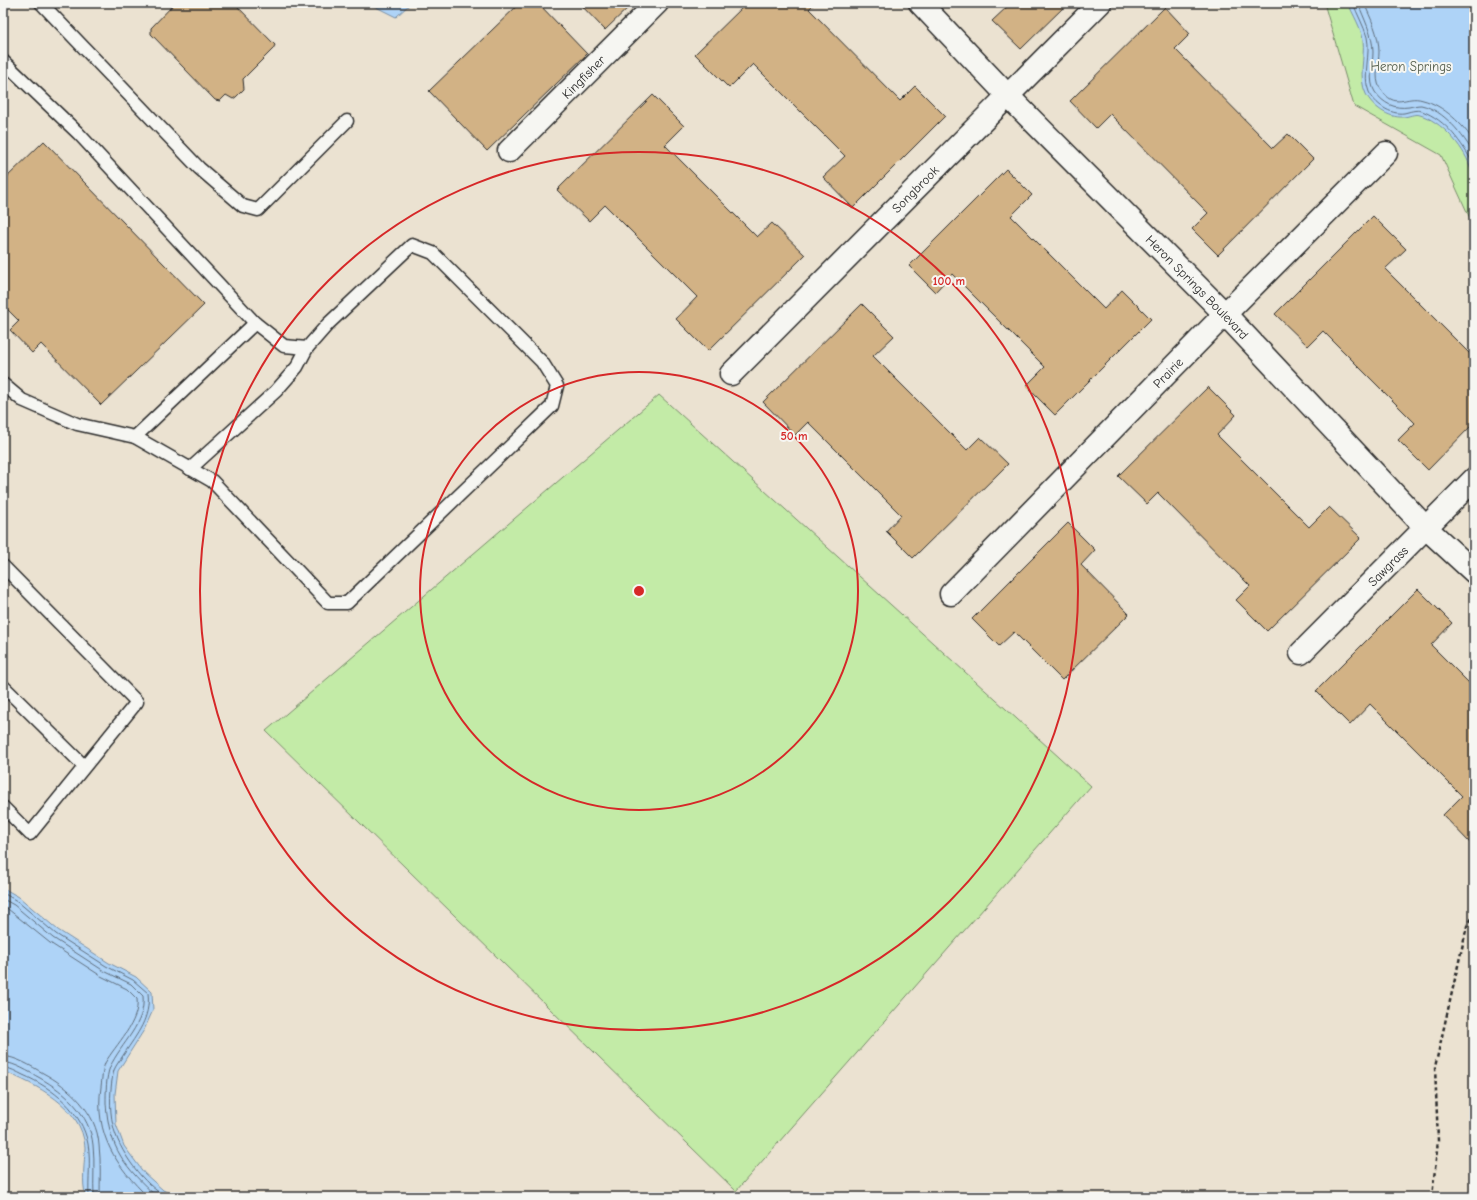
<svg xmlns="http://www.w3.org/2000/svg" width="1477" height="1200" font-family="'Comic Neue',sans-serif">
<rect width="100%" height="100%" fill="#ebe2d1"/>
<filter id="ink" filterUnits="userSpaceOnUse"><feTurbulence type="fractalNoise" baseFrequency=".025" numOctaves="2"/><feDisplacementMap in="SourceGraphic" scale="8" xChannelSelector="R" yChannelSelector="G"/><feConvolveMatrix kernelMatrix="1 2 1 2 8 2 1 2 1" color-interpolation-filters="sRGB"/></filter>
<g filter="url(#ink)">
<g fill="#c3eba7" stroke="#778b69">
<path d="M1324,3H1474V227L1441,155L1354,106Z"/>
<path d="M659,395L1091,786L736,1191L266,731Z"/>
</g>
<g fill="#aed3f7" stroke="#7a90a5">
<path d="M368,3H411L396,17Z"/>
<path d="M1348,3H1474V190C1473,183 1473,173 1470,166C1463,146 1441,121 1420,115C1415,113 1408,117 1403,117C1388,118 1373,107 1366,94C1358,78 1365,57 1363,40C1362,29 1352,13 1348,3Z"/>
<path d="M3,888L19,897L58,930L109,963L136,977L152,992L153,1010L144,1030L118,1071L115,1094L116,1124L124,1146L144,1173L163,1190L176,1197H86C81,1182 85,1163 85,1147C82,1106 36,1085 3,1071Z"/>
</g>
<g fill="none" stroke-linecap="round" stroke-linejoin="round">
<g stroke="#5f6e7d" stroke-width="1">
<path d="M1353,3C1357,14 1364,26 1367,37C1371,55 1362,75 1369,92C1375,104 1390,115 1404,113C1409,112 1416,109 1422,111C1446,120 1462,143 1474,165"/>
<path d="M1358,3C1364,19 1373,35 1373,52C1373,65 1368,81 1375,92C1384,104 1394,109 1409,107C1413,106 1417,105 1421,105C1444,110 1463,135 1474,154"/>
<path d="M1364,3C1371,19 1379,34 1379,52C1379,63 1374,78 1380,88C1396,112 1405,94 1423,100C1443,105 1464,125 1474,142"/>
<path d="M3,893L17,901L56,934L106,966L133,980L148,993C151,1018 137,1034 124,1054C121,1059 116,1065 114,1070C110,1086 109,1109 113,1125C118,1150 144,1186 167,1197"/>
<path d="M3,899L14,905L53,938L104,971L131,984L143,996C146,1024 121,1043 110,1067C106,1077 106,1092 106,1103C109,1149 125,1167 157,1197"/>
<path d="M3,905L50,943L101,976L127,989L137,999C140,1022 116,1044 105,1063C102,1070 102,1080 101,1087C94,1134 116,1166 148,1197"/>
<path d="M3,1056C16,1057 31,1066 43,1073C69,1087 97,1112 99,1145C101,1162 100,1180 100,1197"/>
<path d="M3,1062C15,1063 29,1072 40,1078C65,1092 90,1114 93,1145C95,1162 93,1180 94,1197"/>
<path d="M3,1067C10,1068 17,1072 23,1075C53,1088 82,1111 88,1144C91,1161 88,1180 89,1197"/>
</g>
</g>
<g fill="#d2b285" stroke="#2b2b2b">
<path d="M175,3H234L275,45L273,49L243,79L244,89L236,97L233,99L226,95L220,101L215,100L151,34V28Z"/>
<path d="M520,3H538L587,54L487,151L429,91Z"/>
<path d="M579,3H633L605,30Z"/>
<path d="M747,3H815L809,9L900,101L915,86L945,116L853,208L823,177L845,156L753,64L729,88L695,54Z"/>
<path d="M1005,3H1068L1021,49L992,21L1008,6Z"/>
<path d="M1165,7L1190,34L1175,49L1273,148L1288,134L1313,159L1218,255L1192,229L1208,213L1110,114L1096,128L1070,101Z"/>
<path d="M653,95L684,126L665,145L757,237L772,223L805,255L708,351L676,319L697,297L605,205L589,221L557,190Z"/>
<path d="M44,141L204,305L101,405L41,344L32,353L10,330L19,321L3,305V181Z"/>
<path d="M1006,169L1032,195L1011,216L1104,309L1122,290L1151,319L1055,415L1026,386L1045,367L952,274L935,292L909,266Z"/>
<path d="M1373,216L1406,249L1385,269L1474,358V423L1428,470L1398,440L1415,423L1323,331L1308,346L1275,314Z"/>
<path d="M862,304L894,336L873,356L967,450L980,437L1008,464L913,558L886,531L901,515L808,422L795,435L763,402Z"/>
<path d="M1208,387L1236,415L1217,435L1309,527L1329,507L1361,538L1267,631L1236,600L1250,586L1158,493L1147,504L1118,476Z"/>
<path d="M1068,523L1095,550L1081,565L1129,614L1062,680L1014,632L999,646L972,619Z"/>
<path d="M1418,589L1452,623L1431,645L1474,688V841L1471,844L1443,815L1462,796L1370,704L1350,725L1316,691Z"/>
</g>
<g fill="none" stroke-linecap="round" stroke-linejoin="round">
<g stroke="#2b2b2b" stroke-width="15">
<g id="lane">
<path d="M41,3L199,168L243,206L258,210L347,121"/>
<path d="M3,61L78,133L255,323L284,346L307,348L328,324L412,245L433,253L542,362L557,386L552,406L347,603H328L212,481L135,437L77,424L22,400L3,384"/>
<path d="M135,437L255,323"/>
<path d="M190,469L276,391L297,367L307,348"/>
<path d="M3,566L137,702L30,834L3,807"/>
<path d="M3,686L84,766"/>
</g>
</g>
<g stroke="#2b2b2b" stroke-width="25">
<g id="street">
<path id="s1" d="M920,3L1008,96L1225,314L1425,527L1474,572"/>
<path id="s2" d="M509,151L657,3"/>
<path id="s3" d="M731,374L1100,3"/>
<path id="s4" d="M951,594L1225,314L1386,153"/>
<path id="s5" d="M1301,653L1474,479"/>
</g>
</g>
<path stroke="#2b2b2b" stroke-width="2.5" stroke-dasharray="4 3" stroke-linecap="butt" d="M1432,1197L1438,1141L1435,1067L1467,926L1474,915"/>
<use href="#lane" stroke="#f6f6f2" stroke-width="12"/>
<use href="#street" stroke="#f6f6f2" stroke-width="22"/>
</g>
</g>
<g fill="none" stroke="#d62828" stroke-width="2">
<circle cx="639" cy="591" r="219"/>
<circle cx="639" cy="591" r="439"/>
</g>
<g text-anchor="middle" stroke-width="4" stroke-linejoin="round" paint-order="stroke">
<g font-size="13" fill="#515b4a" stroke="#f6f6f2">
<text x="1411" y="71">Heron Springs</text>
</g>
<g font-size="13" fill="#2b2b2b" stroke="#f6f6f2">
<text dy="5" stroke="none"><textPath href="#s2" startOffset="105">Kingfisher</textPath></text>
<text dy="5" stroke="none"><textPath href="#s3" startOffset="261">Songbrook</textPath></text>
<text dy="5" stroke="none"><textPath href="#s1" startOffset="397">Heron Springs Boulevard</textPath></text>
<text dy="5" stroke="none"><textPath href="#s4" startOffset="310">Prairie</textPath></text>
<text dy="5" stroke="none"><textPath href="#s5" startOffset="123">Sawgrass</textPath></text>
</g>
</g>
<circle cx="639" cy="591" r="6" fill="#d62828" stroke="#f6f6f2" stroke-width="2"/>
<g font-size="12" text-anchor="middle" font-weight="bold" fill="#d62828" stroke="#f6f6f2" stroke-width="4" stroke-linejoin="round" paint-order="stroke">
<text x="949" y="285">100 m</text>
<text x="794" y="440">50 m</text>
</g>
<rect width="1477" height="1200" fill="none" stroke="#f6f6f2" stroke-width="16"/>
<rect x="8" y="8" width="1461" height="1184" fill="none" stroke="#2b2b2b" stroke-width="1.5" filter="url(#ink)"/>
</svg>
